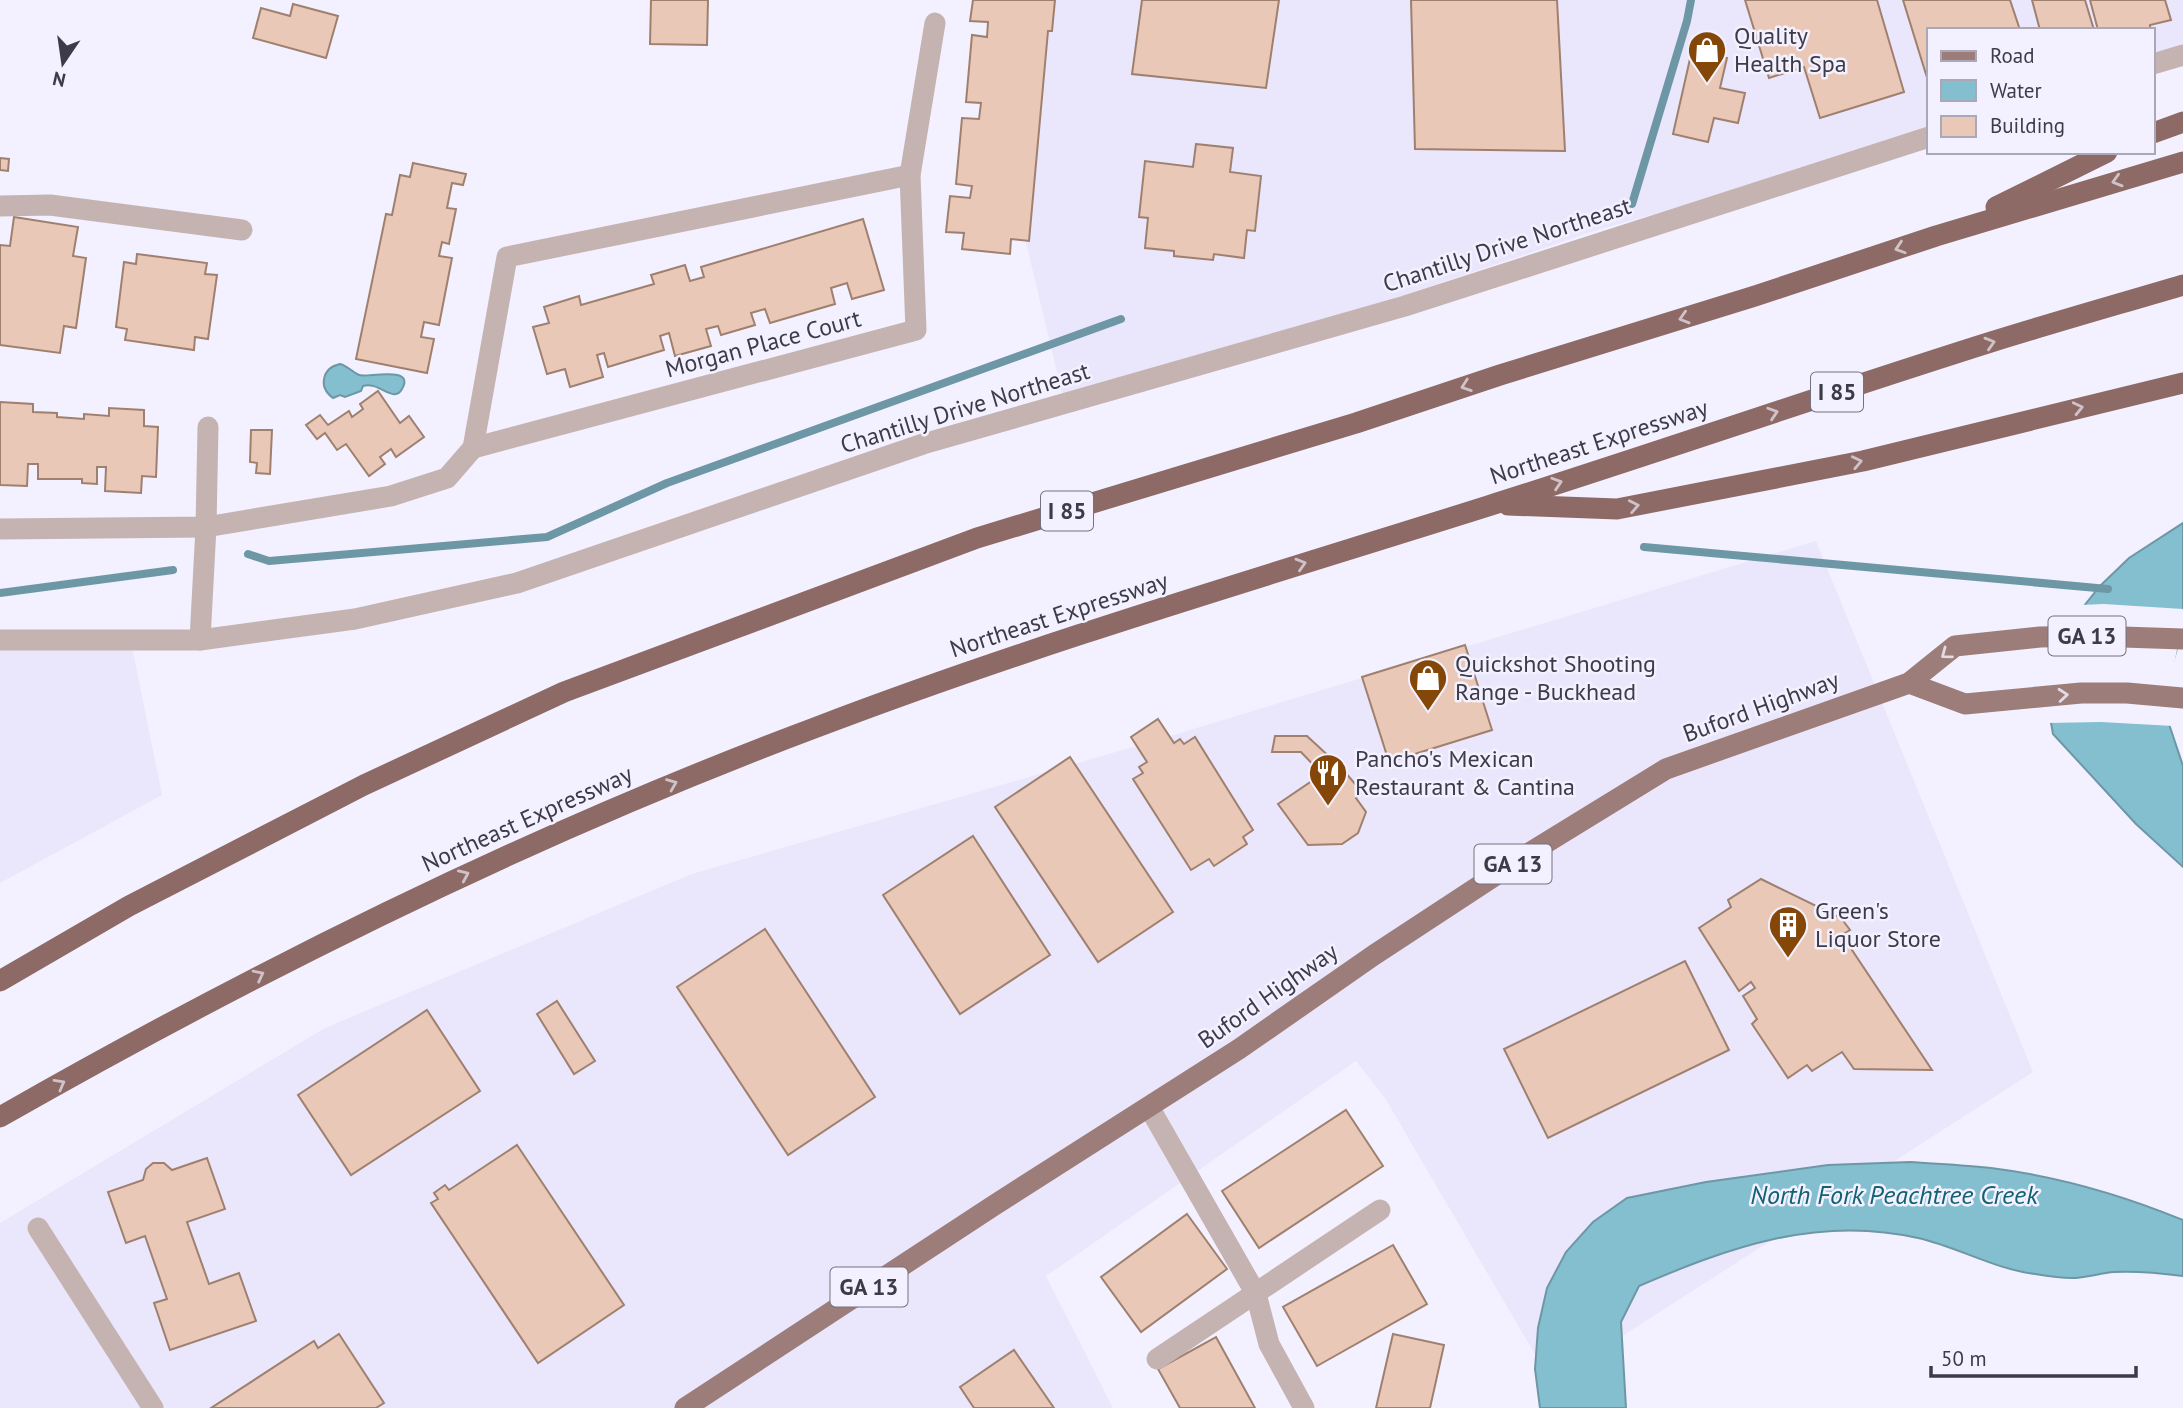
<svg xmlns="http://www.w3.org/2000/svg" width="2183" height="1408" font-family="'PT Sans',sans-serif">
<rect width="100%" height="100%" fill="#f3f1ff"/>
<g fill="#eae6fc">
<path d="M1002,0H2183V66L2153,74V30H1929V137L1594,231L1066,410L1018,209Z"/>
<path d="M1816,541L2033,1072L1551,1382L1385,1098L1356,1061L1046,1276L1113,1408H0V1223L325,1028L692,874L1147,743Z"/>
<path d="M0,637H130L162,795L0,883Z"/>
</g>
<g fill="#83bfcf" stroke="#6e97a6" stroke-width="2">
<path d="M340,364C348,366 352,372 359,375C366,378 416,365 402,389C394,404 379,381 363,386L361,391L345,397L340,395L333,398C318,387 322,368 340,364Z"/>
<path d="M2183,523V627L2167,684L2169,724L2183,766V867L2136,824L2053,734L2046,694L2072,621L2100,586L2129,558Z"/>
<path d="M1910,1162C1937,1164 1964,1165 1991,1168C2056,1176 2122,1195 2183,1220V1276C2160,1273 2137,1271 2114,1272C2100,1273 2086,1278 2072,1278C2060,1278 2047,1276 2035,1274C1994,1269 1958,1247 1918,1238C1818,1215 1730,1247 1639,1286L1621,1322L1626,1408H1540L1535,1369L1538,1328L1547,1288L1566,1252L1593,1222L1627,1198L1706,1182L1828,1165Z"/>
</g>
<path fill="#f3f1ff" d="M2104,604L2183,609V635L2178,645L2170,684L2173,726L2101,722L2047,723L2043,693L2053,653L2069,619L2080,605Z"/>
<g fill="none" stroke-linecap="round" stroke-linejoin="round">
<g stroke="#6e97a6" stroke-width="8">
<path d="M1632,204L1687,21L1691,0"/>
<path d="M1644,547L2108,589"/>
<path d="M248,554L269,561L547,537L667,483L1121,319"/>
<path d="M0,593L173,570"/>
</g>
</g>
<g fill="#eac8b7" stroke="#9f806f" stroke-width="2">
<path d="M651,0H708L707,45L650,44Z"/>
<path d="M973,0H1055L1052,31H1048L1029,241L1011,239L1010,254L962,249L964,233L946,232L950,196L970,198L972,186L956,184L962,118L979,119L981,103L966,102L972,35L987,37L988,22L970,21Z"/>
<path d="M1142,0H1279L1266,88L1132,74Z"/>
<path d="M1411,0H1557L1565,151L1415,149Z"/>
<path d="M1745,0H1877L1904,92L1820,118L1804,67L1769,78Z"/>
<path d="M1903,0H2010L2020,30H1929V84Z"/>
<path d="M2032,0H2085L2094,30H2040Z"/>
<path d="M2090,0H2165L2171,20L2150,25V30H2098Z"/>
<path d="M293,4L338,16L326,58L253,38L261,8L290,16Z"/>
<path d="M1692,50L1727,58L1720,88L1745,93L1738,123L1714,118L1708,142L1673,134Z"/>
<path d="M1196,144L1233,148L1230,172L1261,176L1255,231L1247,230L1244,258L1214,254L1213,260L1174,256V251L1145,248L1148,218L1139,217L1145,161L1193,167Z"/>
<path d="M0,158L9,159L8,171L0,170Z"/>
<path d="M413,163L466,174L463,185L452,183L447,208L456,209L449,244L442,242L439,256L452,258L439,325L424,322L421,337L434,339L427,373L356,359L386,214L392,215L400,175L410,177Z"/>
<path d="M14,217L78,227L73,256L86,258L76,328L64,326L60,353L0,345V245L10,246Z"/>
<path d="M863,219L884,290L852,299L847,283L831,288L835,304L770,323L765,309L751,313L755,325L721,335L718,326L706,329L711,346L675,356L669,333L660,336L664,350L608,367L604,353L597,355L603,377L570,387L565,369L547,374L533,327L549,323L544,307L579,296L581,305L654,284L651,275L685,265L690,281L704,277L701,267Z"/>
<path d="M137,254L207,263L205,274L217,275L208,339L195,337L194,350L125,340L127,329L116,327L124,262L136,264Z"/>
<path d="M378,391L400,423L409,416L424,437L396,457L391,449L380,457L385,464L369,476L346,444L337,450L325,433L317,439L306,425L320,415L328,425L349,411L352,417L363,409L360,404Z"/>
<path d="M0,402L33,404V412L57,413V417L84,419V414L109,416V408L144,410V426L158,427L156,477L142,476L141,493L105,491L106,467H97V484L82,483V479H38V464H28L27,486L0,485Z"/>
<path d="M251,430H272L270,474L256,473L257,463L250,462Z"/>
<path d="M1465,645L1492,730L1389,762L1362,677Z"/>
<path d="M1158,719L1174,743L1180,739L1184,744L1195,737L1253,830L1243,837L1247,844L1214,866L1209,859L1191,870L1133,779L1143,773L1139,767L1147,762L1131,737Z"/>
<path d="M1275,736H1307L1334,761L1330,765L1338,776L1344,771L1362,792L1356,798L1366,812L1358,833L1342,844L1308,845L1278,804L1322,774L1301,752H1272Z"/>
<path d="M1070,757L1173,912L1098,962L995,807Z"/>
<path d="M973,836L1050,955L960,1014L883,895Z"/>
<path d="M1761,879L1841,918L1850,930L1842,935L1932,1070L1854,1069L1842,1052L1812,1071L1807,1065L1788,1078L1752,1024L1757,1019L1743,996L1755,988L1751,982L1739,991L1699,928L1731,907L1728,900Z"/>
<path d="M765,929L875,1097L788,1155L677,987Z"/>
<path d="M1685,961L1729,1050L1548,1138L1504,1049Z"/>
<path d="M557,1001L595,1061L574,1074L537,1014Z"/>
<path d="M427,1010L480,1091L351,1175L298,1095Z"/>
<path d="M1346,1110L1383,1166L1259,1248L1222,1191Z"/>
<path d="M517,1145L624,1305L538,1363L431,1203L438,1199L434,1193L445,1185L449,1190Z"/>
<path d="M207,1158L225,1209L187,1222L209,1284L239,1273L256,1321L170,1350L154,1303L167,1299L145,1236L126,1243L108,1192L143,1180L146,1169L153,1163H164L172,1170Z"/>
<path d="M1187,1214L1227,1269L1141,1332L1101,1277Z"/>
<path d="M1393,1245L1427,1304L1317,1366L1283,1307Z"/>
<path d="M339,1334L384,1403L376,1408H211L314,1341L318,1348Z"/>
<path d="M1393,1334L1444,1345L1430,1408H1376Z"/>
<path d="M1216,1337L1255,1408H1180L1158,1369Z"/>
<path d="M1014,1350L1054,1408H974L960,1387Z"/>
</g>
<g fill="none" stroke-linecap="round" stroke-linejoin="round">
<g stroke="#c5b3b1" stroke-width="21">
<path d="M2153,64L2183,55"/>
<path d="M0,206L50,205L242,230"/>
<path d="M473,448L916,330L910,175L935,23"/>
<path d="M0,529L206,527L391,496L447,478L473,448L507,257L910,175"/>
<path d="M0,640H200L355,619L517,583L923,444L1405,306L1929,137"/>
<path d="M200,640L206,527L208,427"/>
<path d="M1149,1107L1256,1294L1269,1344L1304,1408"/>
<path d="M38,1228L153,1408"/>
<path d="M1157,1359L1380,1210"/>
</g>
<g stroke="#9c7d79" stroke-width="21">
<path d="M1909,683L1965,704L2081,693H2127L2183,698"/>
<path d="M685,1408L993,1206L1239,1049L1374,955L1531,852L1666,769L1909,683L1955,646L2040,637L2093,636L2183,639"/>
</g>
<g stroke="#8d6a66" stroke-width="21">
<path d="M2153,133L2183,122"/>
<path d="M1996,207L2107,152"/>
<path d="M1508,505L1617,509L1863,461L2183,383"/>
<path d="M0,981L129,906L364,785L564,692L977,538L1356,423L1500,375L1755,296L1936,236L2183,162"/>
<path d="M0,1117C263,967 534,833 817,727C1037,643 1263,577 1488,506C1656,453 1823,395 1991,342C2055,322 2119,304 2183,285"/>
</g>
</g>
<defs><path id="oneway-chevron" d="M-2-3.5L2.5 0L-2 3.5" fill="none" stroke-width="1.6" stroke-linecap="round" stroke-linejoin="round" transform="scale(1.75)"/></defs>
<g stroke="#cfc2c9">
<use href="#oneway-chevron" transform="translate(2117 181) rotate(163)"/>
<use href="#oneway-chevron" transform="translate(1900 248) rotate(162)"/>
<use href="#oneway-chevron" transform="translate(1684 318) rotate(163)"/>
<use href="#oneway-chevron" transform="translate(1990 343) rotate(-17)"/>
<use href="#oneway-chevron" transform="translate(1466 386) rotate(161)"/>
<use href="#oneway-chevron" transform="translate(2078 408) rotate(-13)"/>
<use href="#oneway-chevron" transform="translate(1773 413) rotate(-18)"/>
<use href="#oneway-chevron" transform="translate(1857 462) rotate(-12)"/>
<use href="#oneway-chevron" transform="translate(1557 483) rotate(-18)"/>
<use href="#oneway-chevron" transform="translate(1634 506) rotate(-11)"/>
<use href="#oneway-chevron" transform="translate(1301 564) rotate(-17)"/>
<use href="#oneway-chevron" transform="translate(672 784) rotate(-22)"/>
<use href="#oneway-chevron" transform="translate(464 875) rotate(-24)"/>
<use href="#oneway-chevron" transform="translate(259 975) rotate(-27)"/>
<use href="#oneway-chevron" transform="translate(60 1084) rotate(-29)"/>
</g>
<g stroke="#e2dae4">
<use href="#oneway-chevron" transform="translate(1946 654) rotate(143)"/>
<use href="#oneway-chevron" transform="translate(2063 695) rotate(-5)"/>
</g>
<defs>
<g id="shop-pin" transform="scale(2.0125)"><path d="M0 17L-7.5 6A9.5 9.5 0 1 1 7.5 6Z" fill="#854707" stroke="#f3f1ff"/><path d="M-5-2.5h2.3a2.7 3.5 0 0 1 5.4 0H5L5.5 6h-11ZM-1.5-2.5h3a1.5 2.3 0 0 0-3 0Z" fill="#fff"/></g>
<g id="restaurant-pin" transform="scale(2.0125)"><path d="M0 17L-7.5 6A9.5 9.5 0 1 1 7.5 6Z" fill="#854707" stroke="#f3f1ff"/><path d="M-5-6h1v4h1v-4h1v4h1v-4h1v5L-1.5 .5V6h-2V.5L-5-1ZM5-6V6H3V1.5H1.5Q1.5-4 5-6Z" fill="#fff"/></g>
<g id="building-pin" transform="scale(2.0125)"><path d="M0 17L-7.5 6A9.5 9.5 0 1 1 7.5 6Z" fill="#854707" stroke="#f3f1ff"/><path d="M-4-6H4V6H1V3H-1V6H-4ZM-2.5-4.3h1.7v1.8h-1.7ZM.8-4.3h1.7v1.8H.8ZM-2.5-1h1.7V.8h-1.7ZM.8-1h1.7V.8H.8Z" fill="#fff"/></g>
</defs>
<g fill-rule="evenodd">
<use href="#shop-pin" x="1707" y="50"/>
<use href="#shop-pin" x="1428" y="678"/>
<use href="#restaurant-pin" x="1328" y="773"/>
<use href="#building-pin" x="1788" y="925"/>
</g>
<g text-anchor="middle" stroke-width="5" stroke-linejoin="round" paint-order="stroke">
<g fill="#f3f1ff" stroke="#74727f" stroke-width="2">
<rect x="1811" y="372.5" width="52" height="39" rx="5"/>
<rect x="1041" y="491.5" width="52" height="39" rx="5"/>
<rect x="2048.5" y="616.5" width="77" height="39" rx="5"/>
<rect x="1474.5" y="844.5" width="77" height="39" rx="5"/>
<rect x="830.5" y="1267.5" width="77" height="39" rx="5"/>
</g>
<g font-size="23" font-weight="bold" fill="#3d3b48">
<text x="1837" y="400">I 85</text>
<text x="1067" y="519">I 85</text>
<text x="2087" y="644">GA 13</text>
<text x="1513" y="872">GA 13</text>
<text x="869" y="1295">GA 13</text>
</g>
<g font-size="24" fill="#3d3b48" stroke="#f3f1ff" text-anchor="start">
<text x="1734" y="44">Quality<tspan x="1734" dy="28">Health Spa</tspan></text>
<text x="1455" y="672">Quickshot Shooting<tspan x="1455" dy="28">Range - Buckhead</tspan></text>
<text x="1355" y="767">Pancho's Mexican<tspan x="1355" dy="28">Restaurant &amp; Cantina</tspan></text>
<text x="1815" y="919">Green's<tspan x="1815" dy="28">Liquor Store</tspan></text>
</g>
<g font-size="24" fill="#3d3b48" stroke="#f3f1ff">
<text transform="translate(1507 245) rotate(-18)" y="8">Chantilly Drive Northeast</text>
<text transform="translate(763 344) rotate(-15)" y="8">Morgan Place Court</text>
<text transform="translate(965 408) rotate(-17)" y="8">Chantilly Drive Northeast</text>
<text transform="translate(1599 442) rotate(-18)" y="8">Northeast Expressway</text>
<text transform="translate(1059 615) rotate(-18)" y="8">Northeast Expressway</text>
<text transform="translate(1761 707) rotate(-20)" y="8">Buford Highway</text>
<text transform="translate(527 819) rotate(-24)" y="8">Northeast Expressway</text>
<text transform="translate(1268 996) rotate(-35)" y="8">Buford Highway</text>
</g>
<g font-size="26" font-style="italic" fill="#106172" stroke="#f3f1ff">
<text x="1894" y="1204">North Fork Peachtree Creek</text>
</g>
</g>
<rect x="1927" y="28" width="228" height="126" fill="#f3f1ff" stroke="#aaa8b6" stroke-width="2"/>
<rect x="1941" y="51" width="35" height="10" fill="#9c7d79" stroke="#aaa8b6" stroke-width="2"/>
<text x="1990" y="63" font-size="21" fill="#3d3b48">Road</text>
<rect x="1941" y="80" width="35" height="21" fill="#83bfcf" stroke="#aaa8b6" stroke-width="2"/>
<text x="1990" y="98" font-size="21" fill="#3d3b48">Water</text>
<rect x="1941" y="116" width="35" height="21" fill="#eac8b7" stroke="#aaa8b6" stroke-width="2"/>
<text x="1990" y="133" font-size="21" fill="#3d3b48">Building</text>
<g transform="translate(63 63) rotate(193)" stroke="#f3f1ff" stroke-width="5" paint-order="stroke">
<path d="M0-5L12 26L0 18L-12 26Z" fill="#3d3b48"/>
<text y="-10" font-size="19" font-weight="bold" text-anchor="middle" fill="#3d3b48">N</text>
</g>
<path d="M1931 1366v10h205v-10" fill="none" stroke="#3d3b48" stroke-width="3.5"/>
<text x="1941" y="1366" font-size="21" fill="#3d3b48" stroke="#f3f1ff" stroke-width="5" paint-order="stroke">50 m</text>
</svg>
